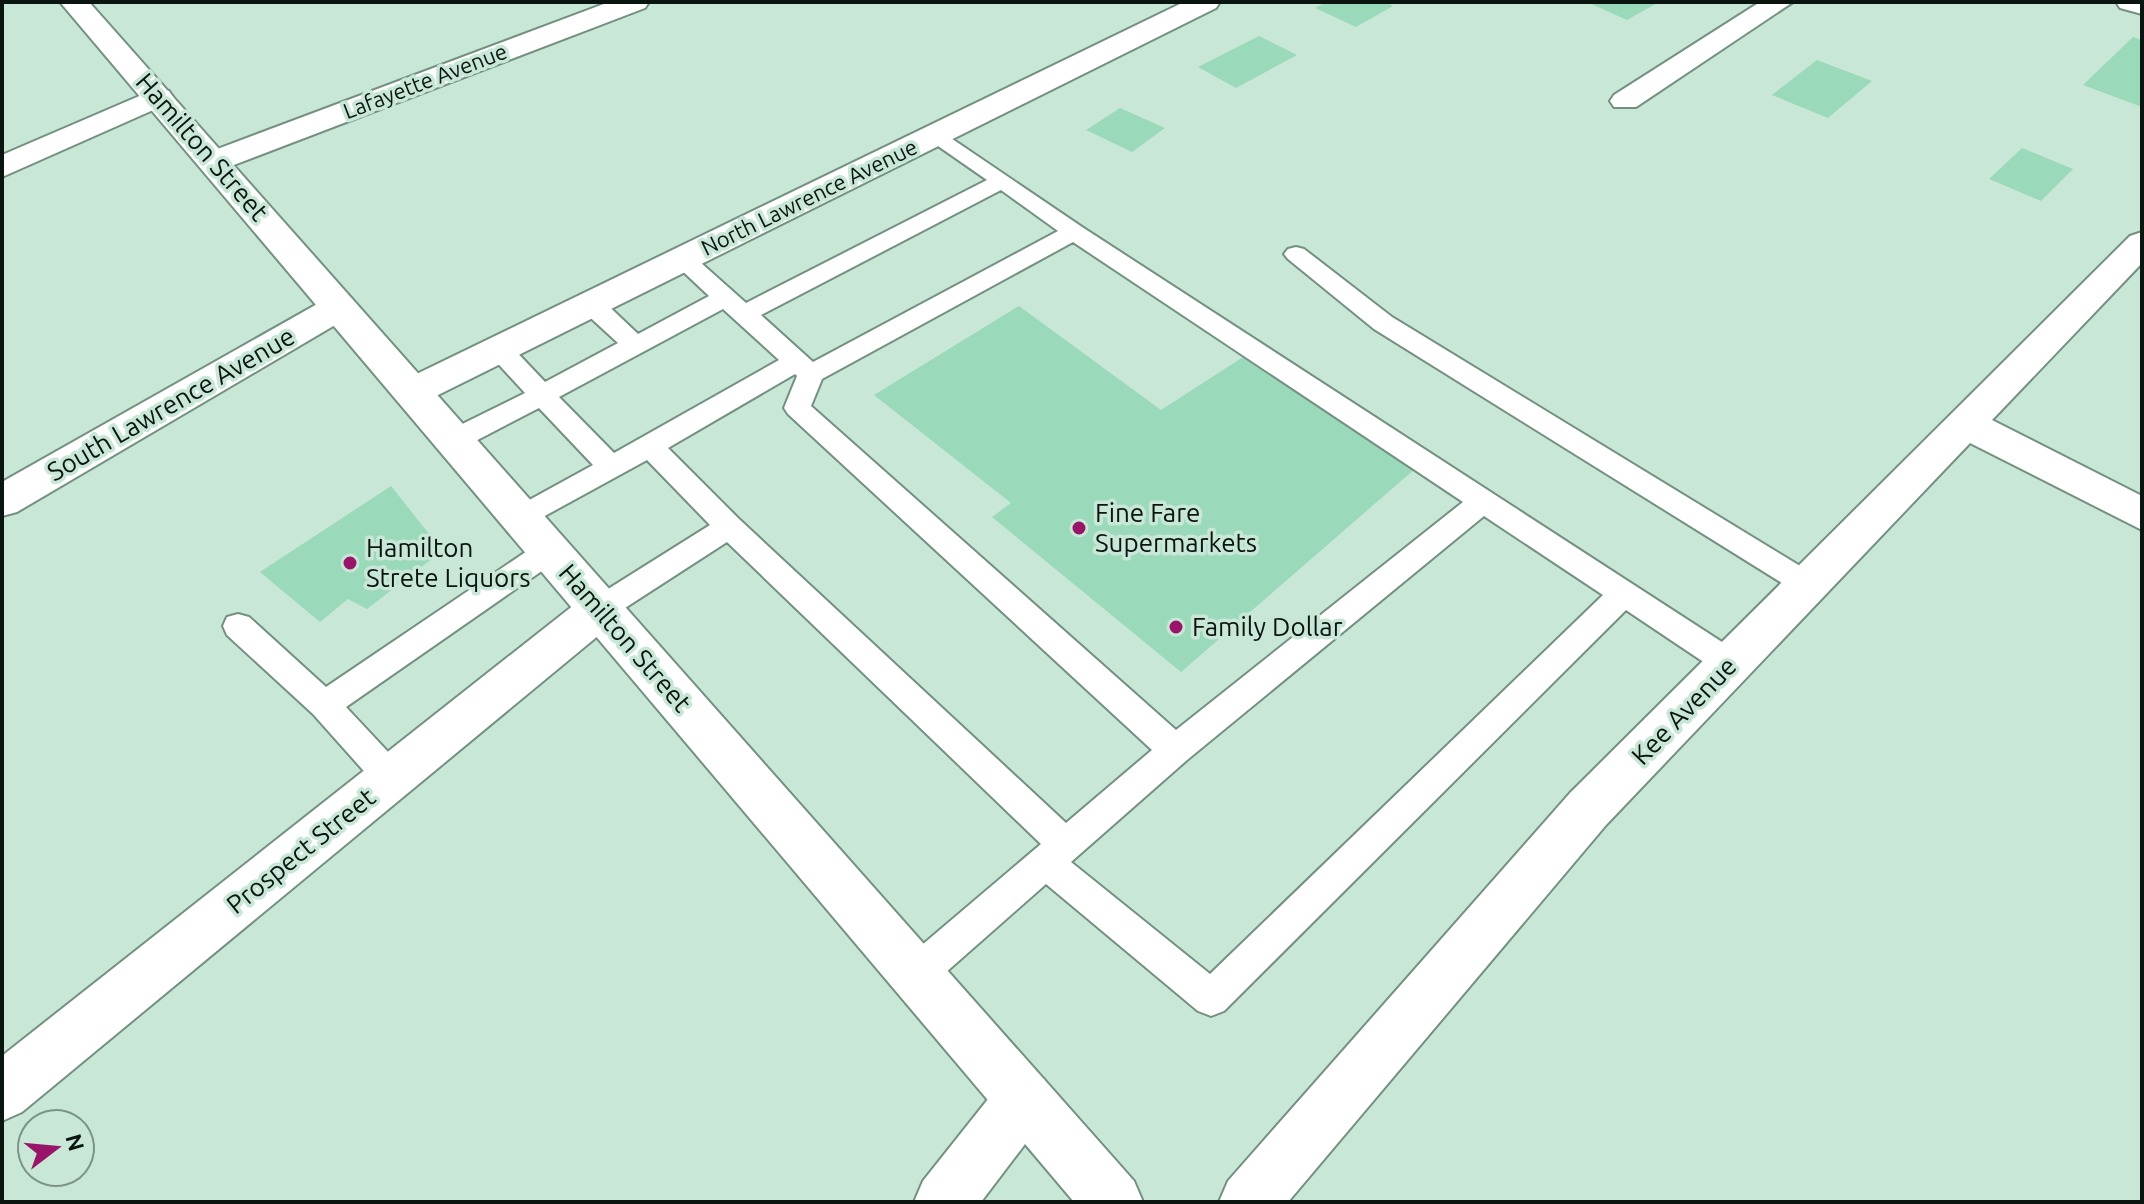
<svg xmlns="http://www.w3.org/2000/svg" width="2144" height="1204" font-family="Ubuntu,sans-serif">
<rect width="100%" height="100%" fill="#c8e7d7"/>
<g fill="#9ad9b9">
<path d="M1326,2H1385L1393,6L1356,27L1315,8Z"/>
<path d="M1587,2H1659L1627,20Z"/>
<path d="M1259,36L1297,55L1236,88L1198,67Z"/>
<path d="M2133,37L2142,40V107L2083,85Z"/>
<path d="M1817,60L1872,81L1828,118L1772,95Z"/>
<path d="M1120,108L1165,128L1132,152L1086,130Z"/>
<path d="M2022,148L2073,169L2041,201L1989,179Z"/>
<path d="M1019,306L1161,410L1254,350L1424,461L1181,672L992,517L1011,503L874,395Z"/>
<path d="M391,486L433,539L438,554L367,609L348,599L320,622L260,572Z"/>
</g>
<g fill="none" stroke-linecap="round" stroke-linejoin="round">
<g stroke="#739081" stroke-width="4">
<g id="service">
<path d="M936,128L1082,227L1742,655L1747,664L1742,673L1731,677L1720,673L1626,610L1224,1011L1211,1016L1198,1011L1046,884L928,988L915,993L902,988L897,975L902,962L1041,844L727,542L611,617L600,621L589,617L585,609L589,601L710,525L647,460L521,529L511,526L507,518L511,510L593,465L539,408L464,447L454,450L444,447L440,440L444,433L525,393L491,356L487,350L491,344H509L545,382L618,343L582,310L579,304L582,298H600L638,334L709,296L675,264L671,259L675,254H691L746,303L987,180L928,139L925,134L928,129ZM1001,190L1058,231L813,362L761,315ZM1073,242L1463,502L1176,730L811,406L822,379ZM723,309L779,360L614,453L559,397ZM795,374L797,376L784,408L788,414L1152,750L1066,823L739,519L668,448ZM1484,516L1603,595L1210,974L1071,862L1187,760Z"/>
<path d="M1296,247L1304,249L1392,317L1818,577L1823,585L1818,593L1808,597L1798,593L1374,329L1288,259L1284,254L1288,249Z"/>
<path d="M549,540L559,543L564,551L559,559L346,707L403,768L408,778L403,788L391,793L379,788L313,714L227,635L223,626L227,617L238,614L249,617L326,687L539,543Z"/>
</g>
</g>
<g stroke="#739081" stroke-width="4">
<g id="minor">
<path d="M609,2H649L645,8L226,168L215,171L204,168L199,161L204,154Z"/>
<path d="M1184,2H1220L1216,8L426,401L412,405L398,401L393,392L398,383Z"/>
<path d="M1760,2H1793L1636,107H1614L1610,101L1614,95Z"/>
<path d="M2116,2H2142V14L2120,8Z"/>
<path d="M158,88L169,91L173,97L169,103L2,177V155Z"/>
<path d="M2142,232V263L1992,420L2142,496V530L1970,443L1606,825L1288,1202H1219L1228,1181L1570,793L2130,236Z"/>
<path d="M339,295L352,299L357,307L352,315L17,512L2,516V482L326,299Z"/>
<path d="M600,592L616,597L622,609L616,621L22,1112L2,1121V1056L584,597Z"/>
<path d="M1024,1070L1044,1079L1053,1099L1044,1119L981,1202H914L923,1181L1004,1079Z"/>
</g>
</g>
<g stroke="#739081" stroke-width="4">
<path id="tertiary" d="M60,2H89L1134,1181L1143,1202H1074Z"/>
</g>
<use href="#service" fill="#fff" fill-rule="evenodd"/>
<use href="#minor" fill="#fff" fill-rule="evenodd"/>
<use href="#tertiary" fill="#fff" fill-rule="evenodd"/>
</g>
<g fill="#991569" stroke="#c8e7d7" stroke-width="3">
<circle cx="1079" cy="528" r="8"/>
<circle cx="350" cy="563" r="8"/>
<circle cx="1176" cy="627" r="8"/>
</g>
<g text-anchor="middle" stroke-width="7" stroke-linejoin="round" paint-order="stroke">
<g font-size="22" fill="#0a150f" stroke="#c8e7d7">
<text transform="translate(425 81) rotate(-21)" y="8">Lafayette Avenue</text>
<text transform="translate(809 197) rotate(-26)" y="8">North Lawrence Avenue</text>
</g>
<g font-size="26" fill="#0a150f" stroke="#c8e7d7">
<text transform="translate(202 147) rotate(49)" y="9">Hamilton Street</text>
<text transform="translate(171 404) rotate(-30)" y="9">South Lawrence Avenue</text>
<text transform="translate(625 638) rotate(49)" y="9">Hamilton Street</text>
<text transform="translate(1684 711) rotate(-46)" y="9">Kee Avenue</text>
<text transform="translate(301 851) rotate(-39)" y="9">Prospect Street</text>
</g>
<g font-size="26" fill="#0a150f" stroke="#c8e7d7" text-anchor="start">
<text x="1095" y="522">Fine Fare<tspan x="1095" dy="30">Supermarkets</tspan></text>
<text x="366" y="557">Hamilton<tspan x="366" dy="30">Strete Liquors</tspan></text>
<text x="1192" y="636">Family Dollar</text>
</g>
</g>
<rect width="2144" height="1204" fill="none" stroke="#0a150f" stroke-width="8"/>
<g transform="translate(56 1148) rotate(74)"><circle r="38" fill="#c8e7d7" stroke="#7c9387" stroke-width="2"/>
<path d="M0-6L14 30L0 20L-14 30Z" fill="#991569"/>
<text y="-12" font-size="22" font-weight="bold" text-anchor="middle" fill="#0a150f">N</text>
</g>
</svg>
